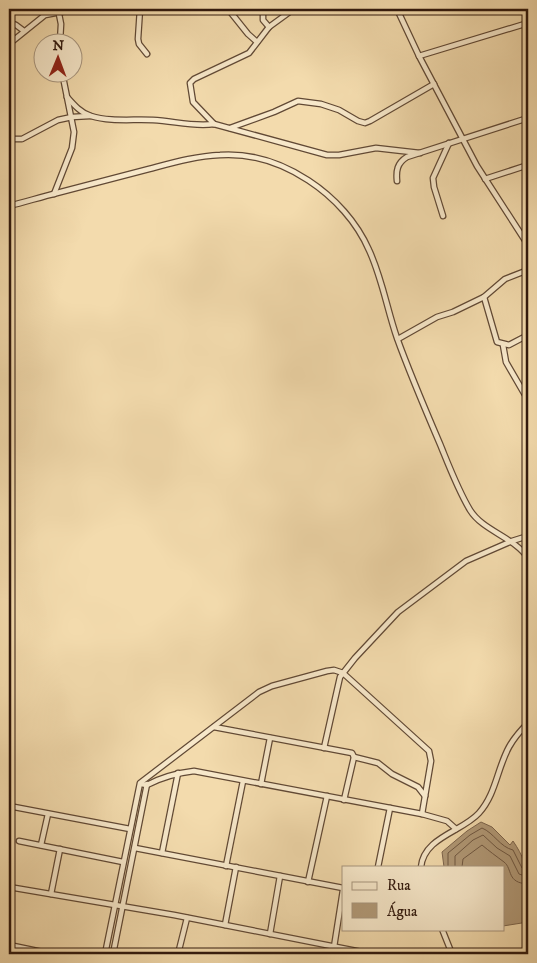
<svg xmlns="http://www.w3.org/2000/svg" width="537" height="963" font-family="'IM FELL DW Pica',serif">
<rect width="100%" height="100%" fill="#f3dbad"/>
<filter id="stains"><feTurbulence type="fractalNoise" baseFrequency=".004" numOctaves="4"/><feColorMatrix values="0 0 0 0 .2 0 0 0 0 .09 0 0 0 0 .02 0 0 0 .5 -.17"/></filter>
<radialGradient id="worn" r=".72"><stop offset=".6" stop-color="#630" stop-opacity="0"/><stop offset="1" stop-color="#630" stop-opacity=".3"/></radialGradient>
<path fill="#b19977" stroke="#7d654d" d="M481,822L492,827L510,845L513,841C533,870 528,888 528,922L503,926V867H444L442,852L467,831Z"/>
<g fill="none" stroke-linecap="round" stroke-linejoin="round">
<g stroke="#705842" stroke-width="1">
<path d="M448,867V853L470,835L482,828C494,833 500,847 513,850L522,868L528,870"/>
<path d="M455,867V856L473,840L483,835L497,848L510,856L519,874L528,877"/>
<path d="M462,867L463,859L482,845C489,851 496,856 504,862C513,869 506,883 528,884"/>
</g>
<g stroke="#614935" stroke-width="7">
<g id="minor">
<path d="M58,9L61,24L60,42"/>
<path d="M140,9L138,39L139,44L147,54"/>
<path d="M228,9L248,34L257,42"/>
<path d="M263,9V20L269,27"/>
<path d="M397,9L419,56L477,166L528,245"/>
<path d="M9,22L16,25L24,31"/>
<path d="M9,44L45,15L77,9"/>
<path d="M419,56L528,23"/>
<path d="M67,97C74,105 81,113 91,116C110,122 132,119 153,120C174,121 193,127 214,124L327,155H339L376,148L420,153"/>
<path d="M214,124L193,102L190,83L194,79L249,53L269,27L291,11L296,9"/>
<path d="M230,128L274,112L298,101L321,104L339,110L358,121L365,123L370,121L434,84"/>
<path d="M9,139H22L58,120L72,117L90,116"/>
<path d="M485,179L528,165"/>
<path d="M397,181C396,171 397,163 407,157L528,118"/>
<path d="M54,194L72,148L74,132L62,72"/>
<path d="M9,206C25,202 41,197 57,193C87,185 118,177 149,169C172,163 196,156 220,155C281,151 345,195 369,250C382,278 387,309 397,338C410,374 425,409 440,444C449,466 458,490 470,510C483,531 514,537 528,558"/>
<path d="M443,216L434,187L433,178L449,143"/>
<path d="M484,297L497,342L509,345L528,335"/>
<path d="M398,339L437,317L453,312L484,297L505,279L528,270"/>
<path d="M503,345L506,362L528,400"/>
<path d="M214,727L352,753L354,757L344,800"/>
<path d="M324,748L340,677L355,658L398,612L466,561L512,541L528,536"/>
<path d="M354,757L378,763L392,774L418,787L425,796"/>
<path d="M141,784L147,785C162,777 177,773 194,771L422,814L447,821L456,829"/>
<path d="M261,784L270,738"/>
<path d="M9,806L130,829"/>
<path d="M19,841L123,862"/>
<path d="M41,845L48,814"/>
<path d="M135,848L343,888"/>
<path d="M162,853L178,773"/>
<path d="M226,866L243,781"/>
<path d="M378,867L390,808"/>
<path d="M421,867C424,837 462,832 479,813C496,794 497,769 509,747C514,738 521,730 528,723"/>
<path d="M308,882L327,796"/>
<path d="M9,887L174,915L372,954"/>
<path d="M51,894L60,849"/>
<path d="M225,925L236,867"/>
<path d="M442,929L452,954"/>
<path d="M270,934L280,876"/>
<path d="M9,945L52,954"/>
<path d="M334,947L343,890"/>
<path d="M105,954L140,783L259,692L272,686L327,671L334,670L343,673L429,751L431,761L422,814"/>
<path d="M113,954L147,784"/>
<path d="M178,954L187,918"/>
</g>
</g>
<use href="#minor" stroke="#f7e8ca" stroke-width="4.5"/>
</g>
<rect width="537" height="963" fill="none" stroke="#f3dbad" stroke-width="30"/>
<rect x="10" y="10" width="517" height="943" fill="none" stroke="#30180d" stroke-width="2.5"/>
<rect x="15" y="15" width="507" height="933" fill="none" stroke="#30180d"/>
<rect x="342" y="866" width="162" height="65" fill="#f7e8ca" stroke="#a7957e"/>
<rect x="352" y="882" width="25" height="8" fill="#f7e8ca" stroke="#a7957e"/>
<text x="387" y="890" font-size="15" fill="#30180d">Rua</text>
<rect x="352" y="903" width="25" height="15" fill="#b19977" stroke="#a7957e"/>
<text x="387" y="916" font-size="15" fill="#30180d">Água</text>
<g transform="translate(58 58) rotate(1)"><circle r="24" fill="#f7e8ca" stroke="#a7957e"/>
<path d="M0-4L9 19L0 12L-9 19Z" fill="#8f2418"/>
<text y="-8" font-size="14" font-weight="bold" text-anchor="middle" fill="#30180d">N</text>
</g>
<rect width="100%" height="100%" filter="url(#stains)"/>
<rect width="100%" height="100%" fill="url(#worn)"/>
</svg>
